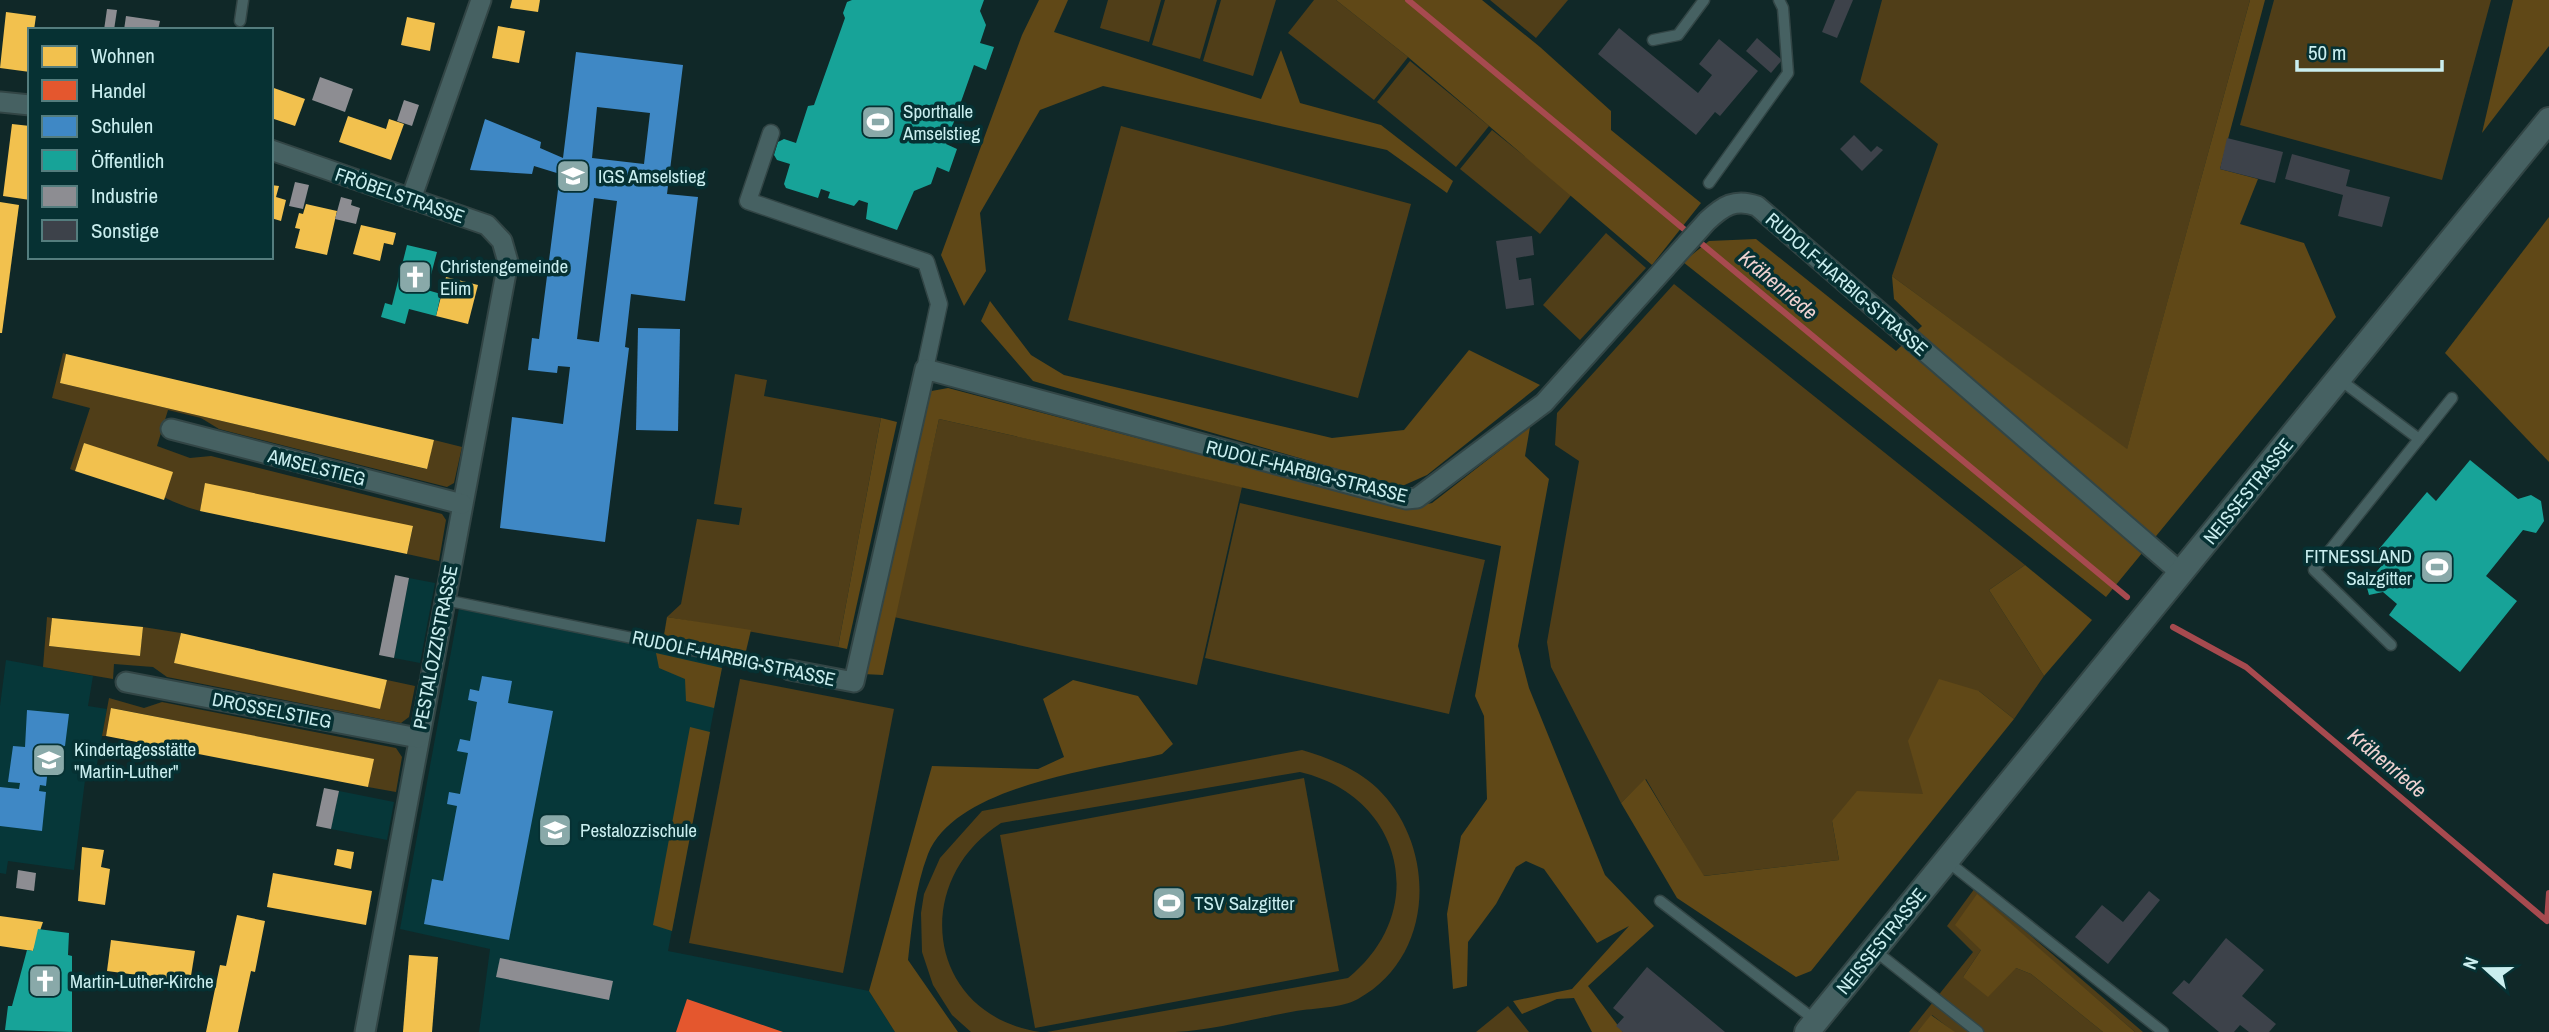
<svg xmlns="http://www.w3.org/2000/svg" width="2549" height="1032" font-family="'Archivo Narrow',sans-serif">
<rect width="100%" height="100%" fill="#102828"/>
<g fill="#063739">
<path d="M409,578L435,583L420,663L394,658Z"/>
<path d="M460,603L724,657L668,951L869,991L895,1032H479L490,949L400,929Z"/>
<path d="M6,660L93,676L88,706L107,709L94,781L85,780L74,870L8,861L6,874L0,873V706Z"/>
<path d="M339,791L394,802L387,840L331,829Z"/>
</g>
<g fill="#503e18">
<path d="M1108,0H1161L1149,42L1100,28Z"/>
<path d="M1165,0H1217L1200,59L1152,45Z"/>
<path d="M1221,0H1276L1253,76L1203,61Z"/>
<path d="M1314,0H1336L1408,57L1374,100L1288,33Z"/>
<path d="M1490,0H1568L1536,38Z"/>
<path d="M1882,0H2250L2127,450L1892,276L1938,144L1860,82Z"/>
<path d="M2274,0H2491L2442,180L2240,125Z"/>
<path d="M1410,61L1489,126L1456,167L1377,102Z"/>
<path d="M1121,126L1411,204L1358,398L1068,320Z"/>
<path d="M1492,130L1572,194L1540,234L1460,169Z"/>
<path d="M1606,233L1646,268L1580,340L1543,305Z"/>
<path d="M1674,284L2025,565L1989,590L2044,676L2014,719L1979,691L1923,794L1832,821L1839,860L1703,876L1646,779L1621,803L1551,667L1547,642L1579,461L1555,445L1557,413Z"/>
<path d="M63,353L66,354L60,383L426,469L434,440L462,447L454,483L447,487L219,429L201,418L168,410L157,446L190,458L211,456L442,514L446,520L439,561L407,554L413,527L205,484L200,511C155,499 122,470 84,443L75,471L70,469L90,408L52,398Z"/>
<path d="M735,374L767,380L764,396L881,418L838,647L667,617L681,604L697,519L739,525L742,508L714,504Z"/>
<path d="M939,419L1242,487L1197,685L894,617Z"/>
<path d="M1240,503L1485,560L1449,714L1205,658Z"/>
<path d="M47,617L52,618L49,646L140,656L143,627L181,633L174,663L380,708L387,680L415,686L409,717L401,723L167,677L153,667L114,664L113,679L43,667Z"/>
<path d="M740,679L894,709L843,973L689,943Z"/>
<path d="M109,698L144,708L162,702L396,748L402,757L396,792L368,787L373,759L112,708L106,736H102Z"/>
<path d="M1302,750C1329,758 1357,769 1377,788C1437,846 1436,956 1358,999C1342,1008 1314,1008 1296,1011C1256,1018 1215,1030 1175,1032C1133,1032 1090,1032 1047,1032L1348,978C1431,911 1403,796 1300,772L1001,823C909,882 927,1015 1040,1032H971L952,1015L933,985L922,952L921,913L924,894L940,858L982,811Z"/>
<path d="M1304,778L1339,971L1035,1028L1000,835Z"/>
<path d="M1975,888L2143,1032H2135L1977,895L1981,950L1963,977L2016,968L2031,974L2103,1032H1954L1932,1015L1917,1032H1909L1973,952L1947,926Z"/>
<path d="M1508,1006L1529,1032H1476Z"/>
</g>
<g fill="#604817">
<path d="M1039,0H1068L1054,32L1261,99L1281,50L1300,103L1381,125L1453,181L1447,193L1387,150L1103,86L1040,110L980,213L986,271L964,306L941,255L1022,35Z"/>
<path d="M1336,0H1482L1540,47L1611,111V130L1701,203L1652,265L1408,57Z"/>
<path d="M2250,0H2265L2220,169L2258,179L2240,224L2304,243L2336,317L2106,597L1683,262L1709,241L1756,239L1896,351L1922,326L1894,299L1892,276L2127,449Z"/>
<path d="M2513,0H2549V46L2482,133Z"/>
<path d="M2549,217V462L2445,353Z"/>
<path d="M990,301L1031,355L1064,375L1332,438L1404,430L1469,350L1540,385L1427,475L1400,487L1033,381L981,321Z"/>
<path d="M948,388L1406,509L1432,503L1530,427L1525,456L1549,479L1518,646L1529,688L1605,875L1654,926L1588,986L1623,1032H1592L1574,998L1557,999L1522,1014L1513,1001L1572,989L1629,926L1597,943L1544,869L1526,861L1516,867L1496,904L1468,942L1467,986L1453,989L1447,914L1461,836L1487,799L1484,716L1475,696L1501,546L939,419L883,675L863,674L926,392Z"/>
<path d="M881,418L897,422L847,649L838,647Z"/>
<path d="M2025,565L2092,620L2044,676L1989,590Z"/>
<path d="M667,617L751,630L746,651L664,635Z"/>
<path d="M656,653L722,668L714,708L686,701L685,679L659,668Z"/>
<path d="M1939,679L1979,691L2014,719L1811,971L1796,977L1677,898L1621,803L1645,779L1704,876L1839,860L1832,821L1857,791L1923,794L1908,741Z"/>
<path d="M1073,680L1138,696L1173,744L1162,754C1096,770 956,785 928,854C915,887 912,926 908,960L958,1032H895L869,991L932,766L1038,769L1064,757L1043,699Z"/>
<path d="M690,727L710,732L672,931L653,925Z"/>
<path d="M1977,894L2135,1032H2103L2031,974L2016,968L1988,997L1963,977L1981,950L1955,925Z"/>
<path d="M1931,1015L1955,1032H1917Z"/>
</g>
<g fill="#f2c14e">
<path d="M512,0H540L538,12L510,8Z"/>
<path d="M6,12L36,16L34,30H30V72L0,68Z"/>
<path d="M407,17L435,23L430,51L401,45Z"/>
<path d="M498,26L525,31L519,63L492,58Z"/>
<path d="M271,87L305,99L295,126L271,118Z"/>
<path d="M348,116L386,129L389,119L404,124L391,160L339,142Z"/>
<path d="M12,124L30,126V200L3,196Z"/>
<path d="M271,185L279,186L276,197L286,200L281,221L271,218Z"/>
<path d="M0,202L19,205L2,333H0Z"/>
<path d="M306,204L337,211L327,255L295,248L300,229L295,228L299,213L303,214Z"/>
<path d="M361,225L396,233L393,245L384,243L380,261L353,254Z"/>
<path d="M446,277L478,285L468,324L436,316Z"/>
<path d="M66,354L434,440L427,469L60,383Z"/>
<path d="M84,443L173,472L164,500L75,471Z"/>
<path d="M205,483L413,526L407,554L200,511Z"/>
<path d="M52,618L143,627L140,656L49,646Z"/>
<path d="M181,633L387,680L380,709L174,663Z"/>
<path d="M111,708L374,759L368,787L106,736Z"/>
<path d="M82,847L104,850L101,867L110,869L105,905L78,901Z"/>
<path d="M337,849L354,852L351,869L334,865Z"/>
<path d="M273,873L372,891L366,925L267,907Z"/>
<path d="M237,915L265,921L255,972L251,971L238,1032H206L220,965L226,966Z"/>
<path d="M0,916L43,922L33,951L0,946Z"/>
<path d="M111,940L195,951L190,982L107,971Z"/>
<path d="M409,955L438,957L432,1032H403Z"/>
</g>
<path fill="#e4572e" d="M687,999L783,1032H676Z"/>
<g fill="#3f88c5" fill-rule="evenodd">
<path d="M576,52L683,65L667,194L698,197L685,301L631,294L625,347L629,348L605,542L500,528L512,417L563,424L570,367L558,366L557,373L528,370L532,338L539,339L560,174L534,166L532,174L470,170L485,119L541,142L540,148L563,158ZM597,107L650,113L644,164L592,158ZM594,198L617,201L599,342L577,339Z"/>
<path d="M638,328L680,329L678,431L636,430Z"/>
<path d="M482,676L512,681L508,703L553,711L509,940L424,924L432,879L443,881L457,806L447,804L449,792L460,794L468,753L457,751L460,739L470,741L477,702L468,700L470,689L479,691Z"/>
<path d="M27,710L69,714L65,746L45,744L44,749L50,750L46,786L40,785L39,791L46,792L42,831L0,826V787L19,789L20,783L8,782L13,746L25,747Z"/>
</g>
<g fill="#17a398">
<path d="M852,0H984L980,11L986,25L980,43L994,47L986,70L974,65L946,144L957,149L949,172L937,167L931,184L914,191L897,230L866,219L868,203L859,200L854,206L828,198L830,192L821,189L818,198L786,188L784,184L790,164L777,160L774,155L778,142L784,139L796,143L808,106L814,105L845,18L843,13L847,2Z"/>
<path d="M407,245L437,252L427,290L441,294L436,316L409,309L405,324L381,317L385,303L392,305Z"/>
<path d="M2470,460L2518,499L2531,495L2541,501L2544,521L2536,533L2523,530L2486,576L2517,601L2460,672L2389,615L2397,604L2383,592L2369,595L2366,584L2389,557L2379,549L2427,492L2436,501Z"/>
<path d="M38,929L69,933L68,955L72,956V1032L5,1030L8,1006H12L27,950L33,951Z"/>
</g>
<g fill="#8d8d92">
<path d="M107,9L117,10L114,30H104Z"/>
<path d="M126,16L160,21L158,30H124Z"/>
<path d="M320,77L353,89L345,112L312,100Z"/>
<path d="M404,100L419,105L412,126L397,121Z"/>
<path d="M295,182L309,185L303,209L289,206Z"/>
<path d="M341,197L352,200L351,205L360,208L356,224L335,219Z"/>
<path d="M395,575L409,578L394,658L379,655Z"/>
<path d="M324,788L339,791L331,829L316,826Z"/>
<path d="M18,870L36,873L34,891L16,888Z"/>
<path d="M500,958L613,981L609,1000L496,977Z"/>
</g>
<g fill="none" stroke-linecap="round" stroke-linejoin="round">
<g stroke="#a74a4f" stroke-width="6">
<path d="M1408,0L2127,597"/>
<path d="M2173,627L2246,667L2547,921L2549,893"/>
</g>
</g>
<g fill="#3d424a">
<path d="M1835,0H1853L1837,38L1822,32Z"/>
<path d="M1619,28L1698,93L1712,75L1699,64L1719,39L1758,71L1720,116L1715,112L1696,135L1598,54Z"/>
<path d="M1757,38L1782,60L1771,73L1746,51Z"/>
<path d="M1854,135L1871,152L1877,146L1883,150L1862,171L1840,149Z"/>
<path d="M2227,138L2283,152L2275,183L2220,169Z"/>
<path d="M2292,154L2350,170L2346,186L2390,197L2382,227L2338,216L2343,195L2285,179Z"/>
<path d="M1532,236L1534,255L1516,258L1519,280L1531,278L1534,305L1506,309L1496,241Z"/>
<path d="M2149,891L2160,900L2108,964L2075,937L2102,905L2123,922Z"/>
<path d="M2226,938L2264,970L2242,996L2276,1024L2269,1032H2249L2240,1025L2234,1032H2219L2172,993L2184,980L2189,984Z"/>
<path d="M1647,967L1725,1032H1623L1616,1026L1624,1017L1613,1008Z"/>
</g>
<g fill="none" stroke-linecap="round" stroke-linejoin="round">
<g stroke="#324545" stroke-width="13">
<g id="service">
<path d="M240,21L243,0"/>
<path d="M1653,40L1678,35L1704,0"/>
<path d="M1709,183L1788,73L1783,8L1779,0"/>
<path d="M2339,379L2419,439"/>
<path d="M445,600L790,670"/>
<path d="M2391,645L2314,570L2452,398"/>
<path d="M1947,861L2163,1032"/>
<path d="M1660,901L1815,1020"/>
<path d="M1874,950L1978,1032"/>
</g>
</g>
<g stroke="#324545" stroke-width="19">
<path id="pedestrian" d="M771,133L748,201L926,262L939,304L925,369"/>
</g>
<g stroke="#324545" stroke-width="23">
<g id="minor">
<path d="M0,102L30,105"/>
<path d="M271,150L487,225L502,241L508,262L365,1032"/>
<path d="M411,199L481,0"/>
<path d="M171,429L462,504"/>
<path d="M790,670L854,682L925,369L1406,499L1417,498L1544,403L1707,221C1723,206 1735,198 1757,206L2181,573"/>
<path d="M126,682L418,738"/>
</g>
</g>
<g stroke="#324545" stroke-width="28">
<path id="tertiary" d="M1807,1032L2549,120"/>
</g>
<use href="#service" stroke="#466162" stroke-width="10"/>
<use href="#pedestrian" stroke="#466162" stroke-width="16"/>
<use href="#minor" stroke="#466162" stroke-width="19"/>
<use href="#tertiary" stroke="#466162" stroke-width="24"/>
</g>
<defs>
<g id="stadium-square" transform="scale(1.75)"><rect x="-9" y="-9" width="18" height="18" rx="4" fill="#89a9a9" stroke="#063133"/><path d="M0-5a6.5 5 0 1 0 0 10a6.5 5 0 1 0 0-10ZM-3.5-1.8h7v3.6h-7Z" fill="#fff"/></g>
<g id="school-square" transform="scale(1.75)"><rect x="-9" y="-9" width="18" height="18" rx="4" fill="#89a9a9" stroke="#063133"/><path d="M0-5L7-2L0 1L-7-2ZM-4 1L0 2.5L4 1V4Q0 6-4 4Z" fill="#fff"/></g>
<g id="church-square" transform="scale(1.75)"><rect x="-9" y="-9" width="18" height="18" rx="4" fill="#89a9a9" stroke="#063133"/><path d="M-1.2-6h2.4v3.5h3.3v2.4h-3.3V6h-2.4V-.1h-3.3v-2.4h3.3Z" fill="#fff"/></g>
</defs>
<g fill-rule="evenodd">
<use href="#stadium-square" x="878" y="122"/>
<use href="#school-square" x="573" y="176"/>
<use href="#church-square" x="415" y="277"/>
<use href="#stadium-square" x="2437" y="567"/>
<use href="#school-square" x="49" y="760"/>
<use href="#school-square" x="555" y="830"/>
<use href="#stadium-square" x="1169" y="903"/>
<use href="#church-square" x="45" y="981"/>
</g>
<g text-anchor="middle" stroke-width="7" stroke-linejoin="round" paint-order="stroke">
<g font-size="19" fill="#caeeef" stroke="#063133" text-anchor="start">
<text x="903" y="118">Sporthalle<tspan x="903" dy="22">Amselstieg</tspan></text>
<text x="598" y="183">IGS Amselstieg</text>
<text x="440" y="273">Christengemeinde<tspan x="440" dy="22">Elim</tspan></text>
<text x="2412" y="563" text-anchor="end">FITNESSLAND<tspan x="2412" dy="22">Salzgitter</tspan></text>
<text x="74" y="756">Kindertagesstätte<tspan x="74" dy="22">"Martin-Luther"</tspan></text>
<text x="580" y="837">Pestalozzischule</text>
<text x="1194" y="910">TSV Salzgitter</text>
<text x="70" y="988">Martin-Luther-Kirche</text>
</g>
<g font-size="19" fill="#caeeef" stroke="#063133">
<text transform="translate(400 195) rotate(19)" y="7">FRÖBELSTRASSE</text>
<text transform="translate(1847 284) rotate(41)" y="7">RUDOLF-HARBIG-STRASSE</text>
<text transform="translate(317 467) rotate(14)" y="7">AMSELSTIEG</text>
<text transform="translate(1307 471) rotate(14)" y="7">RUDOLF-HARBIG-STRASSE</text>
<text transform="translate(2248 491) rotate(-51)" y="7">NEISSESTRASSE</text>
<text transform="translate(435 647) rotate(-79)" y="7">PESTALOZZISTRASSE</text>
<text transform="translate(734 658) rotate(12)" y="7">RUDOLF-HARBIG-STRASSE</text>
<text transform="translate(272 710) rotate(11)" y="7">DROSSELSTIEG</text>
<text transform="translate(1881 941) rotate(-51)" y="7">NEISSESTRASSE</text>
</g>
<g font-size="21" font-style="italic" fill="#efd2d1" stroke="#063133">
<text transform="translate(1778 285) rotate(40)" y="7">Krähenriede</text>
<text transform="translate(2387 763) rotate(40)" y="7">Krähenriede</text>
</g>
</g>
<rect x="28" y="28" width="245" height="231" fill="#063133" stroke="#547d7e" stroke-width="2"/>
<rect x="42" y="46" width="35" height="21" fill="#f2c14e" stroke="#547d7e" stroke-width="2"/>
<text x="91" y="63" font-size="21" fill="#caeeef">Wohnen</text>
<rect x="42" y="80" width="35" height="21" fill="#e4572e" stroke="#547d7e" stroke-width="2"/>
<text x="91" y="98" font-size="21" fill="#caeeef">Handel</text>
<rect x="42" y="116" width="35" height="21" fill="#3f88c5" stroke="#547d7e" stroke-width="2"/>
<text x="91" y="133" font-size="21" fill="#caeeef">Schulen</text>
<rect x="42" y="150" width="35" height="21" fill="#17a398" stroke="#547d7e" stroke-width="2"/>
<text x="91" y="168" font-size="21" fill="#caeeef">Öffentlich</text>
<rect x="42" y="186" width="35" height="21" fill="#8d8d92" stroke="#547d7e" stroke-width="2"/>
<text x="91" y="203" font-size="21" fill="#caeeef">Industrie</text>
<rect x="42" y="220" width="35" height="21" fill="#3d424a" stroke="#547d7e" stroke-width="2"/>
<text x="91" y="238" font-size="21" fill="#caeeef">Sonstige</text>
<g transform="translate(2486 969) rotate(291)" stroke="#063133" stroke-width="5" paint-order="stroke">
<path d="M0-5L12 26L0 18L-12 26Z" fill="#caeeef"/>
<text y="-10" font-size="19" font-weight="bold" text-anchor="middle" fill="#caeeef">N</text>
</g>
<path d="M2297 60v10h145v-10" fill="none" stroke="#caeeef" stroke-width="3.5"/>
<text x="2308" y="60" font-size="21" fill="#caeeef" stroke="#063133" stroke-width="5" paint-order="stroke">50 m</text>
</svg>
